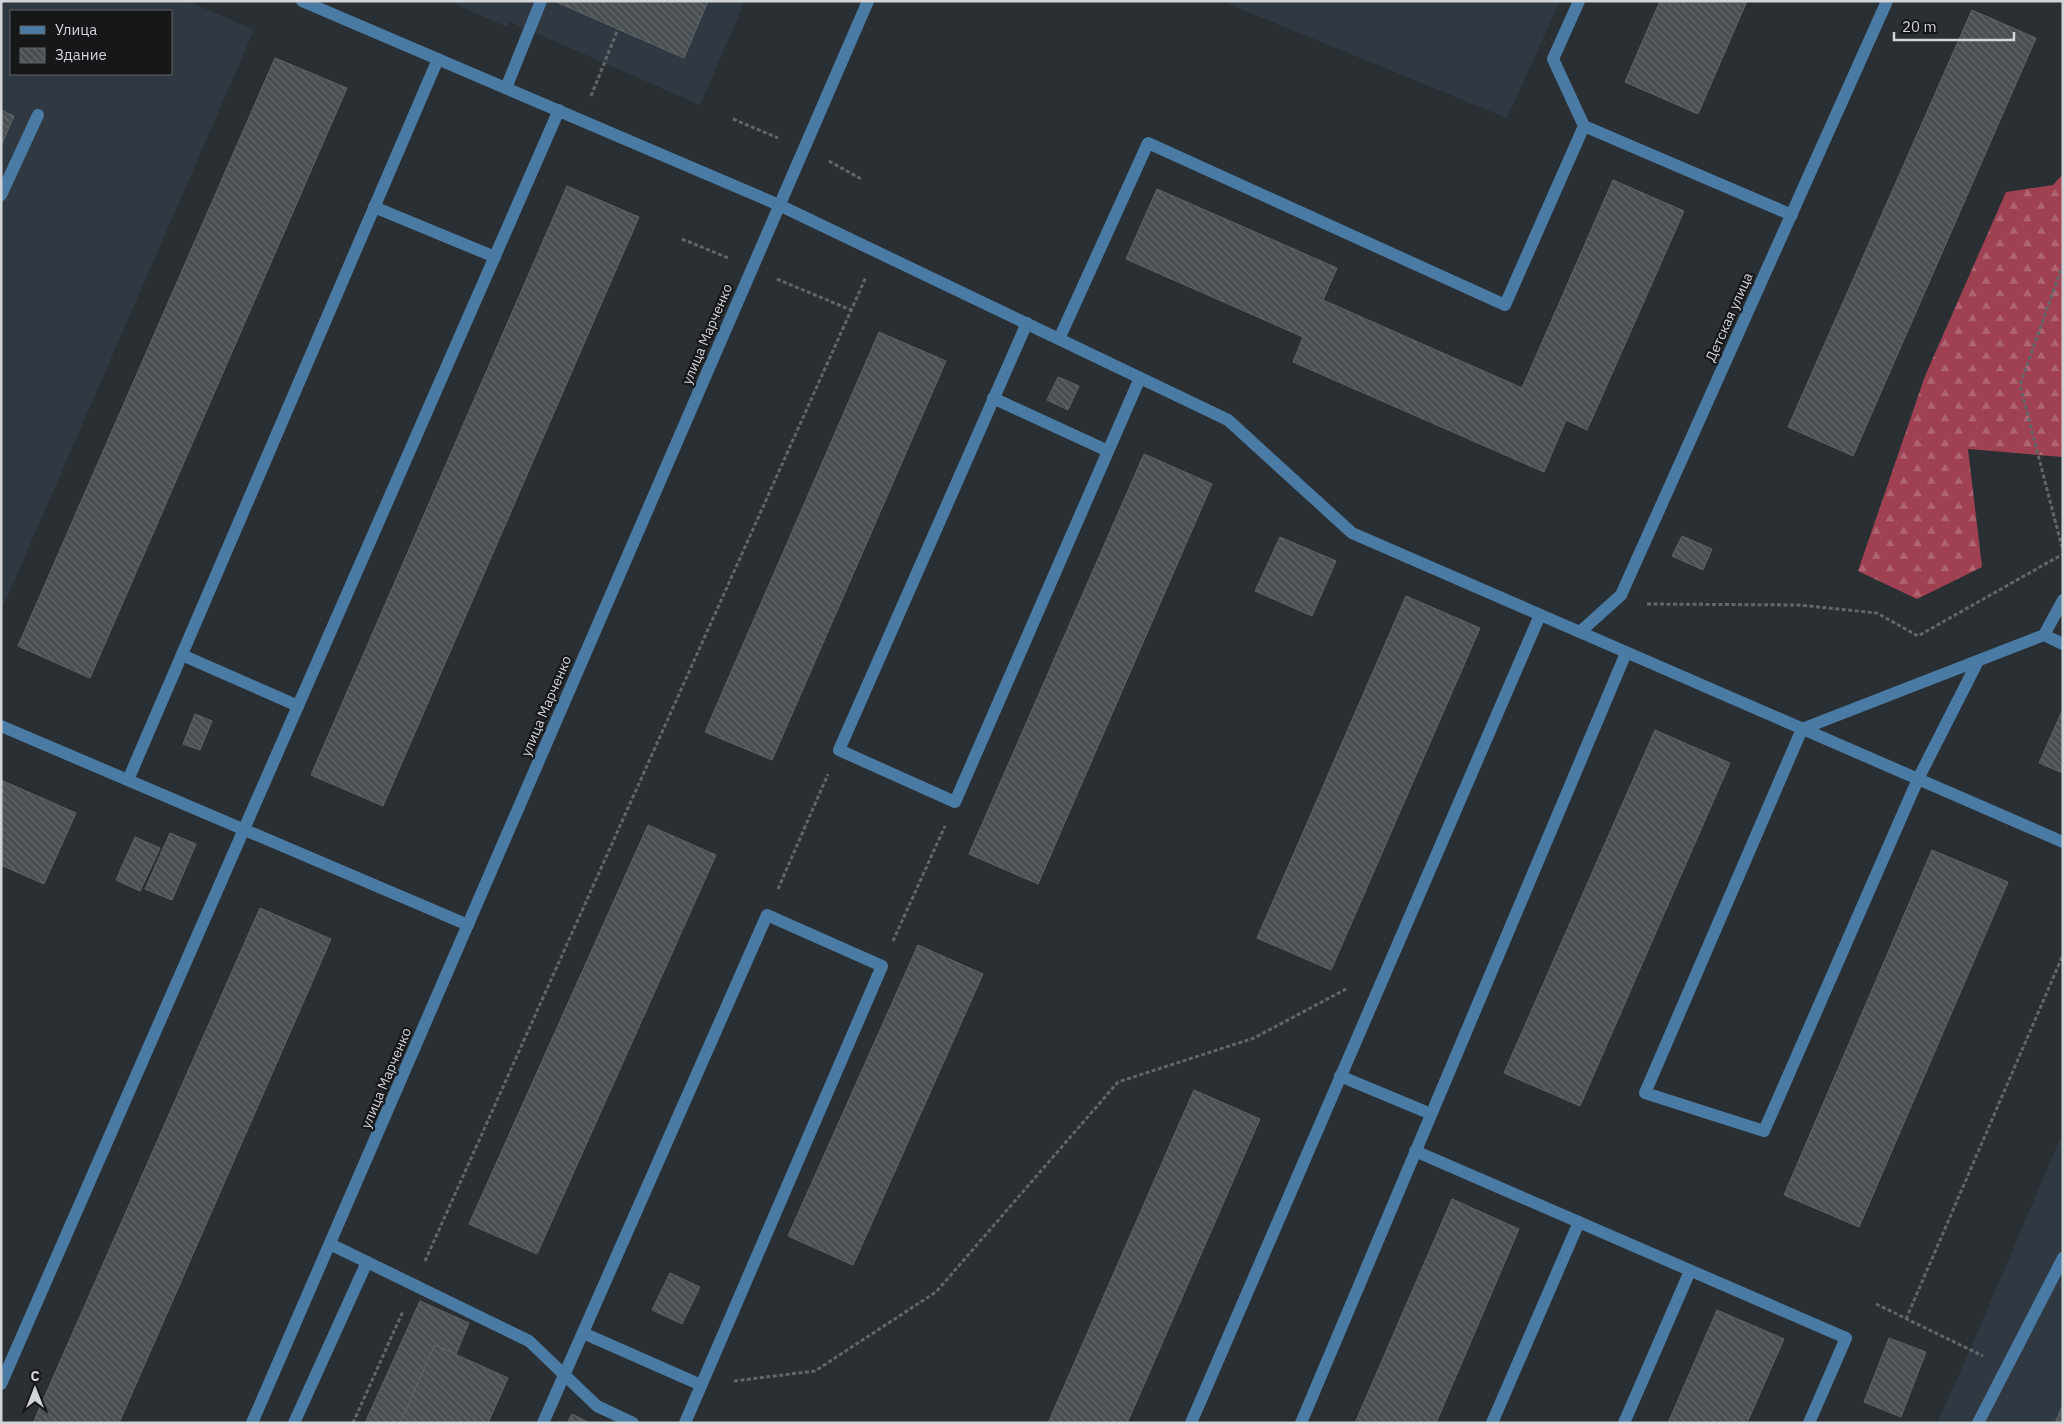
<svg xmlns="http://www.w3.org/2000/svg" width="2064" height="1424" font-family="'IBM Plex Sans',sans-serif">
<defs>
<pattern id="forest-firs" width="22" height="20" patternUnits="userSpaceOnUse" patternTransform="scale(1.25)"><rect width="22" height="20" fill="#9f4152"/><path d="M5 1l3.5 6h-7zM16 11l3.5 6h-7z" fill="#b06472"/></pattern>
<pattern id="building-back-hatch" width="6" height="6" patternUnits="userSpaceOnUse" patternTransform="scale(1.25)"><rect width="6" height="6" fill="#494e52"/><path d="M-1 5l2 2M0 0l6 6M5-1l2 2" fill="none" stroke="#62676a"/></pattern>
</defs>
<rect width="100%" height="100%" fill="#2a2f33"/>
<g fill="#303942" fill-rule="evenodd">
<path d="M1,1H188L254,30L1,611ZM11,11H171V74H11Z"/>
<path d="M448,1H745L700,105L529,30L510,22L507,27Z"/>
<path d="M1221,1H1560L1507,118Z"/>
<path d="M2063,1132V1423H1937L1970,1350Z"/>
</g>
<path fill="url(#forest-firs)" d="M2063,174V457L1968,449L1982,567L1917,599L1858,571L1925,376L2006,192L2053,185Z"/>
<g fill="url(#building-back-hatch)" stroke="#5e6368">
<path d="M554,1H708L684,58Z"/>
<path d="M1660,1H1747L1698,114L1625,82Z"/>
<path d="M1972,10L2036,38L1853,456L1788,427Z"/>
<path d="M275,58L347,88L90,678L18,646Z"/>
<path d="M1,110L14,116L1,146Z"/>
<path d="M1613,180L1684,211L1587,430L1566,420L1544,472L1293,362L1303,337L1126,259L1157,189L1337,268L1323,300L1522,388Z"/>
<path d="M567,186L639,217L383,806L311,775Z"/>
<path d="M879,332L946,361L772,760L705,732Z"/>
<path d="M1058,377L1079,386L1068,410L1047,400Z"/>
<path d="M1144,454L1212,484L1038,884L969,854Z"/>
<path d="M1682,536L1712,549L1703,570L1672,556Z"/>
<path d="M1280,537L1336,561L1312,616L1255,591Z"/>
<path d="M1406,596L1480,628L1331,970L1257,938Z"/>
<path d="M2063,709V773L2039,763Z"/>
<path d="M195,714L212,721L200,750L183,744Z"/>
<path d="M1655,730L1730,763L1580,1106L1504,1073Z"/>
<path d="M1,780L76,813L44,884L1,865Z"/>
<path d="M648,825L716,855L537,1254L469,1224Z"/>
<path d="M170,833L196,844L172,900L145,889Z"/>
<path d="M135,837L160,848L140,891L116,880Z"/>
<path d="M1932,850L2008,882L1859,1227L1784,1195Z"/>
<path d="M260,908L331,939L119,1423H33Z"/>
<path d="M918,945L983,974L853,1265L788,1236Z"/>
<path d="M1194,1090L1260,1119L1150,1371L1127,1423H1048Z"/>
<path d="M1452,1199L1519,1229L1436,1423H1355Z"/>
<path d="M670,1273L700,1287L682,1324L652,1310Z"/>
<path d="M420,1301L469,1323L456,1354L435,1345L400,1423H365Z"/>
<path d="M1717,1310L1784,1339L1747,1423H1668Z"/>
<path d="M1889,1338L1926,1352L1901,1417L1864,1402Z"/>
<path d="M435,1345L508,1378L488,1423H400Z"/>
<path d="M2063,1404V1423H2055Z"/>
<path d="M572,1414L590,1423H567Z"/>
</g>
<g fill="none" stroke-linecap="round" stroke-linejoin="round">
<g stroke="#616669" stroke-width="3" stroke-dasharray="4 2.5" stroke-linecap="butt">
<path d="M591,96L618,29"/>
<path d="M733,119L778,138"/>
<path d="M829,161L863,180"/>
<path d="M682,239L728,258"/>
<path d="M2063,264L2020,385L2063,551"/>
<path d="M777,279L851,310"/>
<path d="M1647,604L1799,605L1877,613L1918,636L2063,554"/>
<path d="M778,889L828,774"/>
<path d="M893,941L945,826"/>
<path d="M425,1261L866,277"/>
<path d="M1876,1304L1983,1356"/>
<path d="M1906,1319L2063,955"/>
<path d="M734,1381L815,1371L936,1292L1118,1082L1254,1038L1348,988"/>
<path d="M353,1423L403,1311"/>
</g>
<g stroke="#497ba4" stroke-width="12">
<path d="M302,1L779,205L1228,420L1352,533L2063,842"/>
<path d="M506,88L541,1"/>
<path d="M1584,126L1792,215"/>
<path d="M1,195L38,115"/>
<path d="M374,207L495,257"/>
<path d="M1027,323L839,750L955,802L1140,378"/>
<path d="M1059,339L1148,143L1505,305L1584,126L1553,59L1579,1"/>
<path d="M993,398L1108,451"/>
<path d="M1580,632L1621,595L1887,1"/>
<path d="M2044,635L2063,644"/>
<path d="M182,655L298,706"/>
<path d="M1978,661L1918,779L1764,1131L1645,1093L1802,729L2044,635L2063,600"/>
<path d="M1,726L468,925"/>
<path d="M128,780L438,59"/>
<path d="M1340,1076L1431,1114"/>
<path d="M1415,1151L1846,1338L1809,1423"/>
<path d="M330,1244L529,1341L597,1406L633,1423"/>
<path d="M583,1333L701,1385"/>
<path d="M1,1384L559,110"/>
<path d="M252,1423L868,1"/>
<path d="M294,1423L367,1262"/>
<path d="M543,1423L767,915L882,966L685,1423"/>
<path d="M1191,1423L1540,615"/>
<path d="M1301,1423L1626,653"/>
<path d="M1492,1423L1579,1222"/>
<path d="M1624,1423L1690,1271"/>
<path d="M1978,1423L2063,1258"/>
</g>
</g>
<g text-anchor="middle" stroke-width="4.5" stroke-linejoin="round" paint-order="stroke">
<g font-size="14" fill="#d2d5d8" stroke="#151719">
<text transform="translate(1729 317) rotate(-66)" y="5">Детская улица</text>
<text transform="translate(707 334) rotate(-67)" y="5">улица Марченко</text>
<text transform="translate(546 706) rotate(-67)" y="5">улица Марченко</text>
<text transform="translate(386 1078) rotate(-67)" y="5">улица Марченко</text>
</g>
</g>
<rect width="2064" height="1424" fill="none" stroke="#d2d5d8" stroke-width="5"/>
<rect x="10" y="10" width="162" height="65" fill="#151719" stroke="#616365"/>
<rect x="20" y="26" width="25" height="8" fill="#497ba4" stroke="#616365"/>
<text x="55" y="35" font-size="15" fill="#d2d5d8">Улица</text>
<rect x="20" y="48" width="25" height="15" fill="url(#building-back-hatch)" stroke="#616365"/>
<text x="55" y="60" font-size="15" fill="#d2d5d8">Здание</text>
<g transform="translate(35 1389)" stroke="#151719" stroke-width="4" paint-order="stroke">
<path d="M0-4L9 19L0 12L-9 19Z" fill="#d2d5d8"/>
<text y="-8" font-size="14" font-weight="bold" text-anchor="middle" fill="#d2d5d8">С</text>
</g>
<path d="M1894 32v8h120v-8" fill="none" stroke="#d2d5d8" stroke-width="2.5"/>
<text x="1902" y="32" font-size="15" fill="#d2d5d8" stroke="#151719" stroke-width="4" paint-order="stroke">20 m</text>
</svg>
